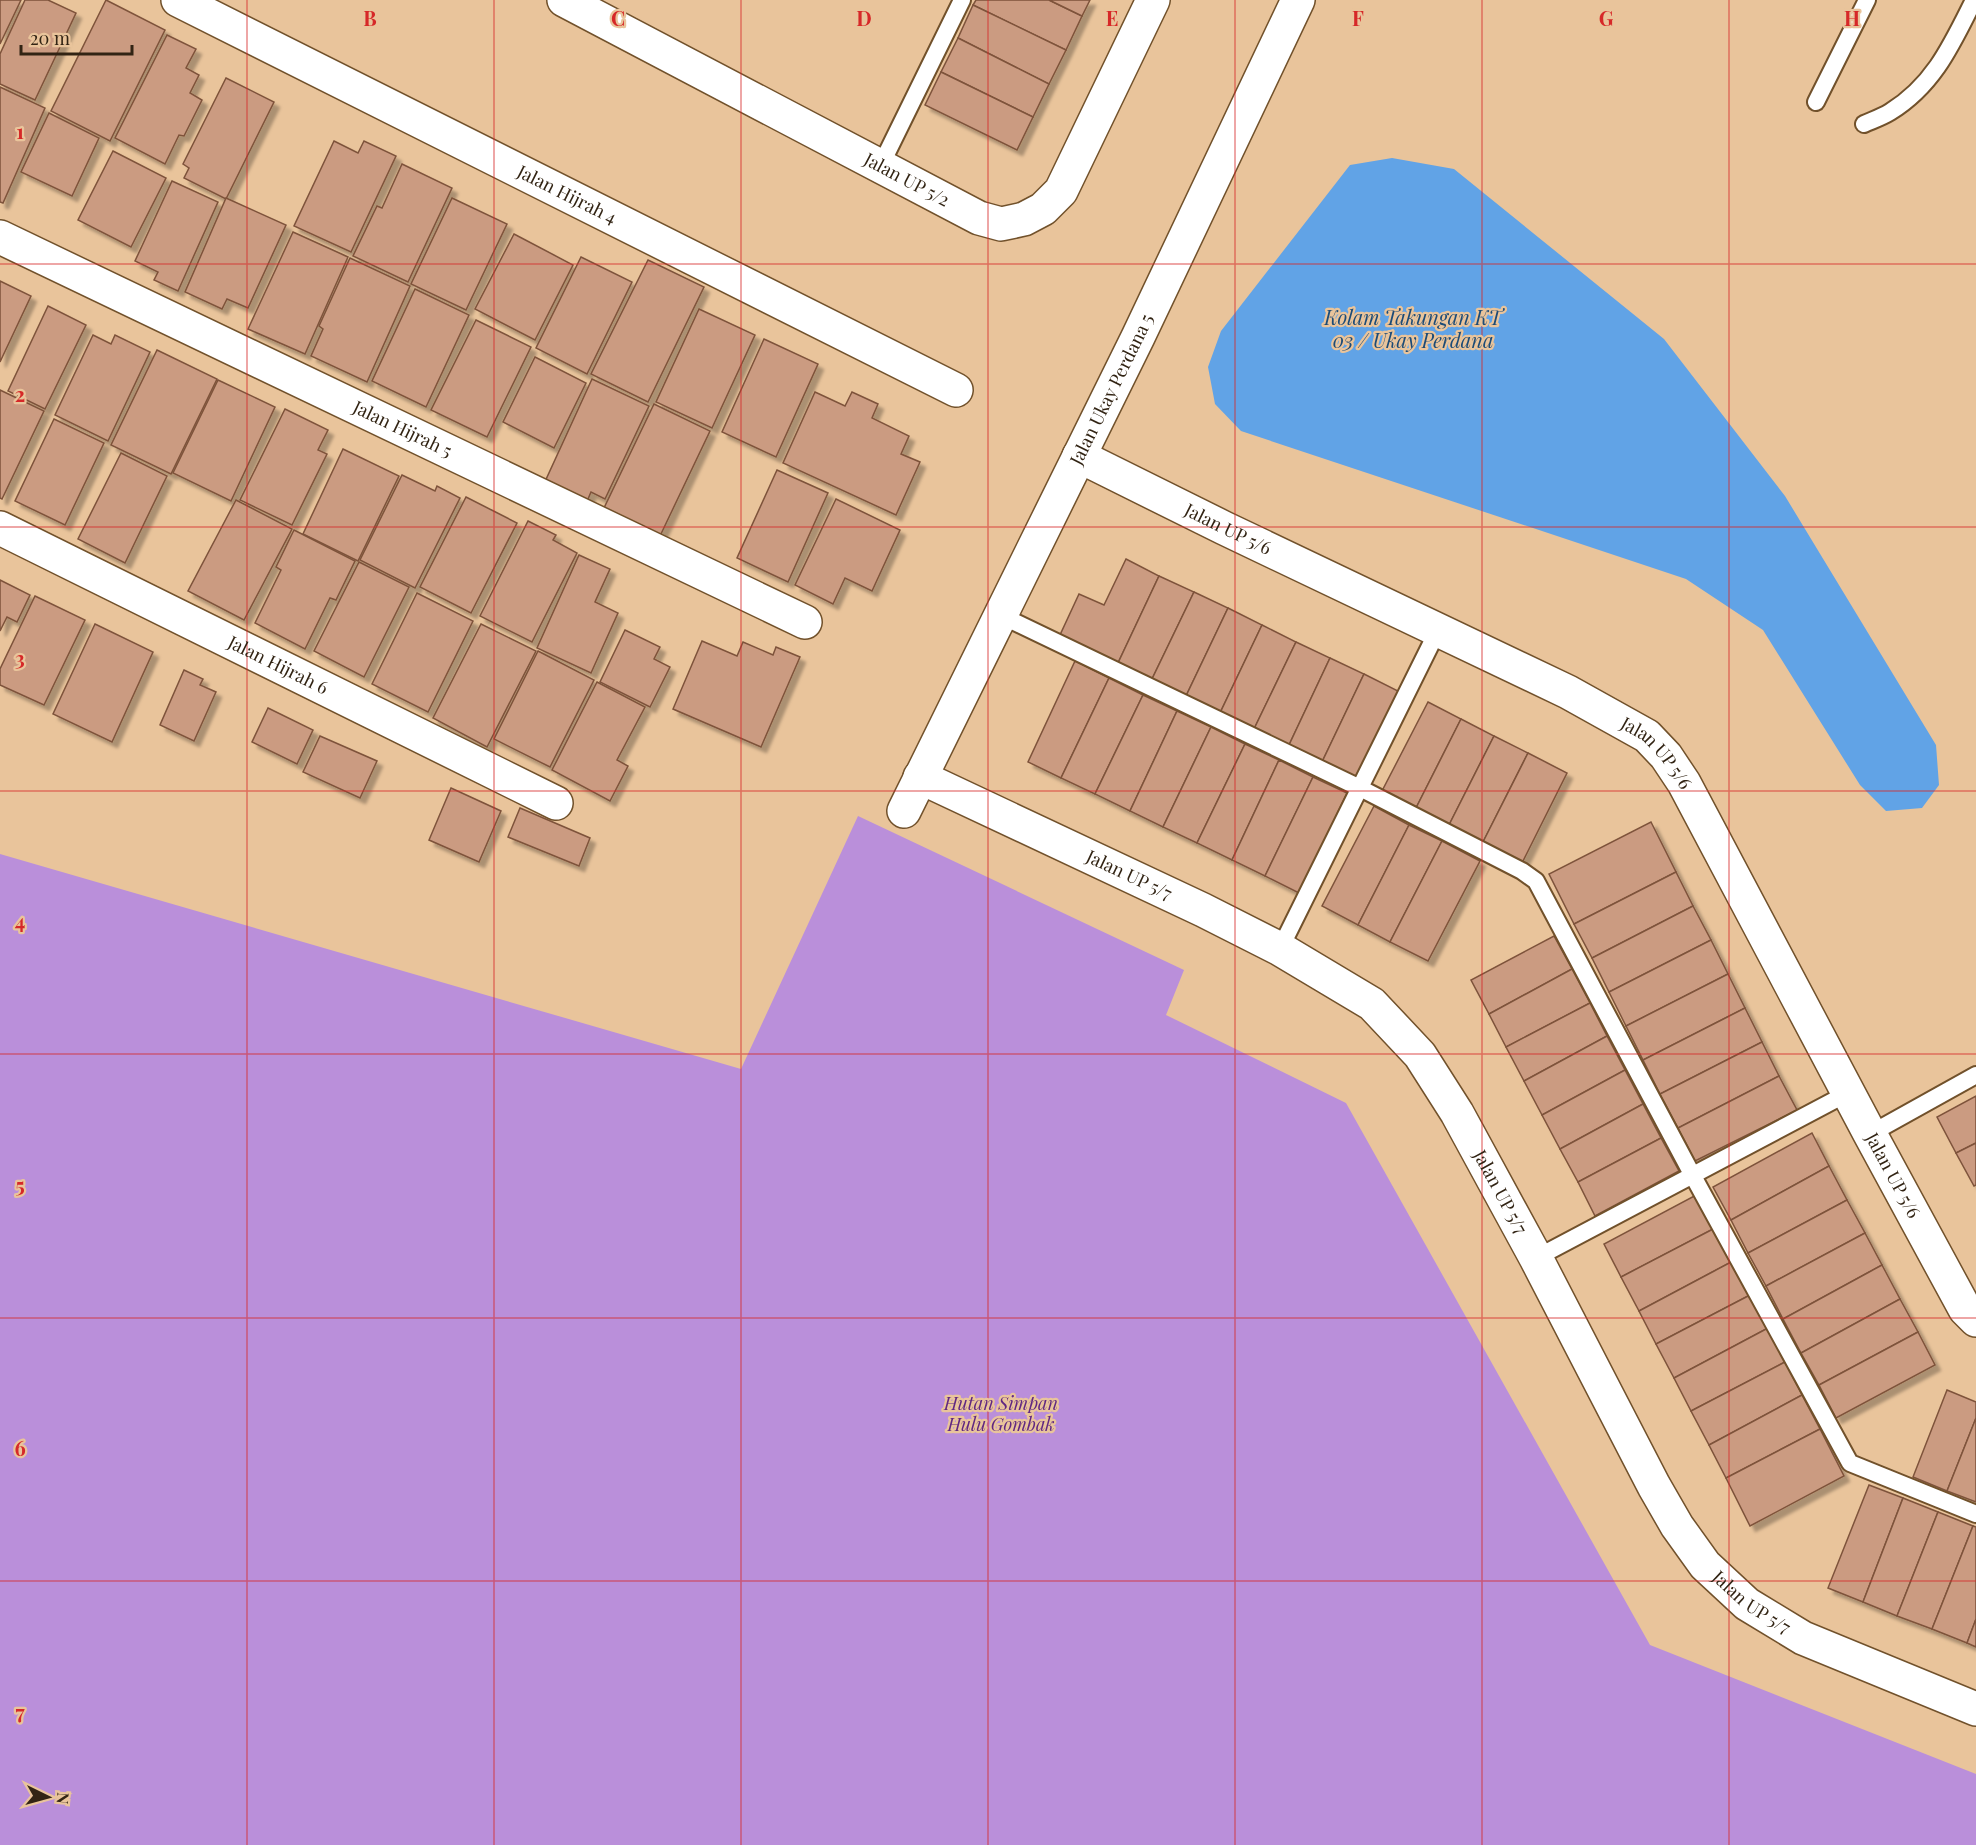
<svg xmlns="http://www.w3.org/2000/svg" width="1976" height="1845" font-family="'Playfair Display',serif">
<defs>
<filter id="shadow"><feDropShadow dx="5.5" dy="5.5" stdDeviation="1.5" flood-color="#0004"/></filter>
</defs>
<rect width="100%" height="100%" fill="#e9c49b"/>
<path fill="#ba8fda" d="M858,816L1184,970L1166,1015L1346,1103L1650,1645L1976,1774V1845H0V854L741,1069Z"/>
<path fill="#61a3e6" d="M1392,158L1454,169L1664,339L1785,496L1936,745L1939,785L1922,808L1886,811L1860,785L1763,630L1686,579L1241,431L1215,404L1208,367L1221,331L1350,165Z"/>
<g fill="#cb9b81" stroke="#7e533b" stroke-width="1.5" filter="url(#shadow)">
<path d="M0,0H21L0,44Z"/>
<path d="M25,0H48L76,13L35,100L0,84V54Z"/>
<path d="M106,0L165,30L110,141L51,111Z"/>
<path d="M976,0H1049L1082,16L1066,50L973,5Z"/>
<path d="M1049,0H1090L1082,16Z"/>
<path d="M973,5L1066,50L1049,84L958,38Z"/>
<path d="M167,35L196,49L186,68L199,75L190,93L202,100L184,136L179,135L165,164L115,138Z"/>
<path d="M958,38L1049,84L1033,117L941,72Z"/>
<path d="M941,72L1033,117L1017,150L925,105Z"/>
<path d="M226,78L274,102L226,199L184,178L189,168L183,164Z"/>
<path d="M0,87L45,108L3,203L0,202Z"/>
<path d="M49,113L99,138L72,196L21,172Z"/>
<path d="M334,141L358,153L364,141L396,156L351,252L294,226Z"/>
<path d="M113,151L166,178L131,247L78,220Z"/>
<path d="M402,164L452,188L408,282L353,256L377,206L382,208Z"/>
<path d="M172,181L218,202L178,291L154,280L158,272L135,261Z"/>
<path d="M226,198L286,225L248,308L227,299L222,309L185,292Z"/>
<path d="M452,198L507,224L466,310L411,284Z"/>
<path d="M293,232L348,257L305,354L248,329Z"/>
<path d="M514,234L573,265L535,340L475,309Z"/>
<path d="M581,257L632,282L587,374L536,348Z"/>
<path d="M350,258L410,286L367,382L311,356L323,329L319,326Z"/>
<path d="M648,260L704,287L648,402L591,374Z"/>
<path d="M0,281L31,296L0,362Z"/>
<path d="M415,289L469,315L426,407L372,381Z"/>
<path d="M48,306L86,325L45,409L8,391Z"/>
<path d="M699,309L755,335L712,428L656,402Z"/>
<path d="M476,320L531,347L487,437L431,410Z"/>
<path d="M93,335L111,344L115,335L150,352L108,441L55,415Z"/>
<path d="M764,339L818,364L776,457L722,432Z"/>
<path d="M157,350L217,379L171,474L111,445Z"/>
<path d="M535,357L586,383L554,448L503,422Z"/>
<path d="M592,379L649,406L605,499L591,492L585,506L543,486Z"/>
<path d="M218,380L275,407L231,501L173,473Z"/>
<path d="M0,390L44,411L2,499L0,498Z"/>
<path d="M815,392L845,406L852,392L878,404L872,418L909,436L901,454L920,462L896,515L783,463Z"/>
<path d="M654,404L710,431L660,536L604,508Z"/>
<path d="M285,409L328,430L318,450L327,454L292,525L240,500Z"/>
<path d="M54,419L104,443L65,525L15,501Z"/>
<path d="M343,449L399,476L358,561L303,534Z"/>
<path d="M121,453L167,476L125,563L78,539Z"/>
<path d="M777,470L828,493L788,582L737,558Z"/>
<path d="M402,475L435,491L437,486L460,498L415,588L360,560Z"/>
<path d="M466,497L517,523L471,613L420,587Z"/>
<path d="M836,499L900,530L872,591L845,578L833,604L795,585Z"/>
<path d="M236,500L292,529L244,620L188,591Z"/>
<path d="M528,521L556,535L553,540L577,553L532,642L480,616Z"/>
<path d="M294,530L355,561L336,600L330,598L305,649L255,623L281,570L276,567Z"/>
<path d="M579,555L610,569L595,602L618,613L591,673L537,648Z"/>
<path d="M1126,559L1159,576L1118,663L1060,635L1079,594L1104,605Z"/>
<path d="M359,562L409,587L364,677L314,651Z"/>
<path d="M1159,576L1194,592L1152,679L1118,663Z"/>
<path d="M0,580L30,595L17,622L7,617L0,631Z"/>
<path d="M1194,592L1228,608L1186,696L1152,679Z"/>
<path d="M417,593L473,621L428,712L372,684Z"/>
<path d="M35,596L85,620L44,705L0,685V669Z"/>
<path d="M1228,608L1262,625L1220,713L1186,696Z"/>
<path d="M95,624L153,652L112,742L53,714Z"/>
<path d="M481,624L536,651L487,747L433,718Z"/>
<path d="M1262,625L1296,642L1254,729L1220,713Z"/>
<path d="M625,630L660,647L654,659L670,667L650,707L600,682Z"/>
<path d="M702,641L737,656L743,642L773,655L776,647L800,657L761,747L673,709Z"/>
<path d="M1296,642L1330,658L1289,745L1254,729Z"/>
<path d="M538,651L594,680L550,767L494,739Z"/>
<path d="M1330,658L1364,674L1322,762L1289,745Z"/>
<path d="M1075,661L1109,678L1061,778L1028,762Z"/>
<path d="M184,670L203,679L200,685L216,692L194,741L160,725Z"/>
<path d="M1364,674L1398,691L1357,778L1322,762Z"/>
<path d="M1109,678L1143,695L1095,794L1061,778Z"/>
<path d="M597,682L645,707L617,760L628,766L610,801L552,770Z"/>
<path d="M1143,695L1177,711L1130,811L1095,794Z"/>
<path d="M1428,702L1461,719L1416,808L1382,791Z"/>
<path d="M268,708L313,730L297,764L252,742Z"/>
<path d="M1177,711L1211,727L1163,827L1130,811Z"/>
<path d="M1461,719L1494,736L1449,825L1416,808Z"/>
<path d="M1211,727L1245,744L1197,843L1163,827Z"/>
<path d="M320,736L377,761L360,798L303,772Z"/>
<path d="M1494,736L1528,753L1483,842L1449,825Z"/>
<path d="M1245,744L1279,760L1232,860L1197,843Z"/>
<path d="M1528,753L1567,773L1522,863L1483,842Z"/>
<path d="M1279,760L1313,777L1265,876L1232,860Z"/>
<path d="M1313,777L1347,793L1299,893L1265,876Z"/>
<path d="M451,788L501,811L479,862L429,840Z"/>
<path d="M1374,806L1409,825L1358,925L1322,906Z"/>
<path d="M520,808L590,838L579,866L508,837Z"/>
<path d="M1651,822L1676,872L1574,924L1549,874Z"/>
<path d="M1409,825L1442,841L1390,942L1358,925Z"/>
<path d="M1442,841L1480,861L1428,961L1390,942Z"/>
<path d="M1676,872L1693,906L1592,958L1574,924Z"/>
<path d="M1693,906L1711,940L1609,992L1592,958Z"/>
<path d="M1554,936L1572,969L1489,1014L1471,980Z"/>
<path d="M1711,940L1728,974L1626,1026L1609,992Z"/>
<path d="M1572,969L1590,1003L1506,1047L1489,1014Z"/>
<path d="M1728,974L1745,1008L1643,1060L1626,1026Z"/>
<path d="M1590,1003L1607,1036L1524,1081L1506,1047Z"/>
<path d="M1745,1008L1762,1042L1660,1094L1643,1060Z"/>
<path d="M1607,1036L1625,1070L1542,1115L1524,1081Z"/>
<path d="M1762,1042L1779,1076L1678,1128L1660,1094Z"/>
<path d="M1625,1070L1643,1104L1560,1149L1542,1115Z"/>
<path d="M1779,1076L1797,1110L1695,1161L1678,1128Z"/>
<path d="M1976,1096V1143L1956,1153L1937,1117Z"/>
<path d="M1643,1104L1661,1138L1578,1182L1560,1149Z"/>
<path d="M1812,1133L1829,1166L1731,1220L1713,1187Z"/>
<path d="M1661,1138L1679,1171L1595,1216L1578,1182Z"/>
<path d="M1976,1143V1185L1974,1186L1956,1153Z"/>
<path d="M1829,1166L1847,1200L1748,1253L1731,1220Z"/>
<path d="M1698,1194L1715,1228L1621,1277L1604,1244Z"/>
<path d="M1847,1200L1865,1233L1766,1286L1748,1253Z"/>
<path d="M1715,1228L1733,1261L1639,1311L1621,1277Z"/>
<path d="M1865,1233L1882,1265L1783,1319L1766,1286Z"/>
<path d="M1733,1261L1750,1295L1656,1344L1639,1311Z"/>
<path d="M1882,1265L1900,1299L1801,1353L1783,1319Z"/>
<path d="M1750,1295L1768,1328L1674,1378L1656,1344Z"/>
<path d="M1900,1299L1918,1332L1819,1385L1801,1353Z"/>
<path d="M1768,1328L1785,1362L1691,1411L1674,1378Z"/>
<path d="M1918,1332L1935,1365L1836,1418L1819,1385Z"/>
<path d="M1785,1362L1802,1395L1709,1445L1691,1411Z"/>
<path d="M1947,1390L1976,1402V1418L1947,1491L1913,1477Z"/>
<path d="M1802,1395L1820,1429L1726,1478L1709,1445Z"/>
<path d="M1976,1418V1502L1947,1491Z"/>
<path d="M1820,1429L1844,1476L1750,1526L1726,1478Z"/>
<path d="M1869,1485L1903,1498L1863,1602L1828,1588Z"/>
<path d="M1903,1498L1938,1512L1897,1616L1863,1602Z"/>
<path d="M1938,1512L1973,1526L1932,1629L1897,1616Z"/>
<path d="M1973,1526L1976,1527V1619L1967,1643L1932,1629Z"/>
<path d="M1976,1619V1647L1967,1643Z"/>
</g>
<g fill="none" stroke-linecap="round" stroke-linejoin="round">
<g stroke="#71512b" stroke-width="20">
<g id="lane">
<path d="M1816,102L1867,0"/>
<path d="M1864,124C1873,120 1882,117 1890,112C1934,85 1952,44 1974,0"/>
<path d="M880,167L962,0"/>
<path d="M1000,615L1360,788L1522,871L1536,881L1693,1176L1850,1463L1976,1514"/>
<path d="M1280,949L1438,630"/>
<path d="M1870,1134L1976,1075"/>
<path d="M1536,1258L1848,1093"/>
</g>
</g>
<g stroke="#71512b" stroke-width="36">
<g id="street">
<path id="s1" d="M178,0L956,390"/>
<path id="s2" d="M564,0L979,218L1001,224L1024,219L1043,209L1061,191L1153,0"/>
<path id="s3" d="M0,237L805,622"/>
<path id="s4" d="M1079,456L1224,528L1568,692L1647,736L1666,756L1684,783L1870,1134L1965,1309L1976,1320"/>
<path id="s5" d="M0,528L556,803"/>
<path id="s6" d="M920,777L1203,910L1280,949L1372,1004L1420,1055L1457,1113L1536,1258L1654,1486L1677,1526L1705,1565L1747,1604L1803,1638L1976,1709"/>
<path id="s7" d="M904,811L1138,337L1298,0"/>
</g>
</g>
<use href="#lane" stroke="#fff" stroke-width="16"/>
<use href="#street" stroke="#fff" stroke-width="33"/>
</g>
<path fill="none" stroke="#d62828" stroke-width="1.5" stroke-opacity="0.55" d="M247,0V1845M494,0V1845M741,0V1845M988,0V1845M1235,0V1845M1482,0V1845M1729,0V1845M0,264H1976M0,527H1976M0,791H1976M0,1054H1976M0,1318H1976M0,1581H1976"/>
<g text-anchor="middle" stroke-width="4.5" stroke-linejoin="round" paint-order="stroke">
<g font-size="18" fill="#322414" stroke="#e9c49b">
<text dy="6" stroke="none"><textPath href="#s2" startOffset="387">Jalan UP 5/2</textPath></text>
<text dy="6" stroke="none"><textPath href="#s1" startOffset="435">Jalan Hijrah 4</textPath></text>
<text dy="6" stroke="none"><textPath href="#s7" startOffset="470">Jalan Ukay Perdana 5</textPath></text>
<text dy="6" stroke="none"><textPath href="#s3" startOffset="446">Jalan Hijrah 5</textPath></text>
<text dy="6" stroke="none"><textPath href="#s4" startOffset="166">Jalan UP 5/6</textPath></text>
<text dy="6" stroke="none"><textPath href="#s5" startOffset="310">Jalan Hijrah 6</textPath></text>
<text dy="6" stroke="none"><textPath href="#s4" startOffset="652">Jalan UP 5/6</textPath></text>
<text dy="6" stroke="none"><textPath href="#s6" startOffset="231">Jalan UP 5/7</textPath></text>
<text dy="6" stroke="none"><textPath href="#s4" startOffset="1138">Jalan UP 5/6</textPath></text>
<text dy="6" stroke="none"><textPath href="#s6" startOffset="735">Jalan UP 5/7</textPath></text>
<text dy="6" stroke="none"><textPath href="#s6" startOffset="1221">Jalan UP 5/7</textPath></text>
</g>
<g font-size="18" font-style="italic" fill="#602782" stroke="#e9c49b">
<text x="1001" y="1410">Hutan Simpan<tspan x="1001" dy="21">Hulu Gombak</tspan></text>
</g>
<g font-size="20" font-style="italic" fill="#1c4b77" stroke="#e9c49b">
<text x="1413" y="325">Kolam Takungan KT<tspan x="1413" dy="23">03 / Ukay Perdana</tspan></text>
</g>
</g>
<g font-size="20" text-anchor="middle" font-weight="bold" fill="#d62828" stroke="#e9c49b" stroke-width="4.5" stroke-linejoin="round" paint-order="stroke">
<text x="370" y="26">B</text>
<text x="618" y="26">C</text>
<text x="864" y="26">D</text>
<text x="1112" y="26">E</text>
<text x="1358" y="26">F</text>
<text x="1606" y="26">G</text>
<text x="1852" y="26">H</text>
<text x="20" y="139">1</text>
<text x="20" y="402">2</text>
<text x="20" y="666">3</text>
<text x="20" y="929">4</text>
<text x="20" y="1193">5</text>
<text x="20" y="1456">6</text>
<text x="20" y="1720">7</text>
</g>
<g transform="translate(48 1797) rotate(95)" stroke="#e9c49b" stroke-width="4.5" paint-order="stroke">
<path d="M0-4.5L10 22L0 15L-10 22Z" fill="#322414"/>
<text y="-9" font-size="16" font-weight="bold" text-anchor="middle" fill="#322414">N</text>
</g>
<path d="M21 45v9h111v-9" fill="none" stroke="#322414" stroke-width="3"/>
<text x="30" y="45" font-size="18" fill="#322414" stroke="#e9c49b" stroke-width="4.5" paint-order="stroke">20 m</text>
</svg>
